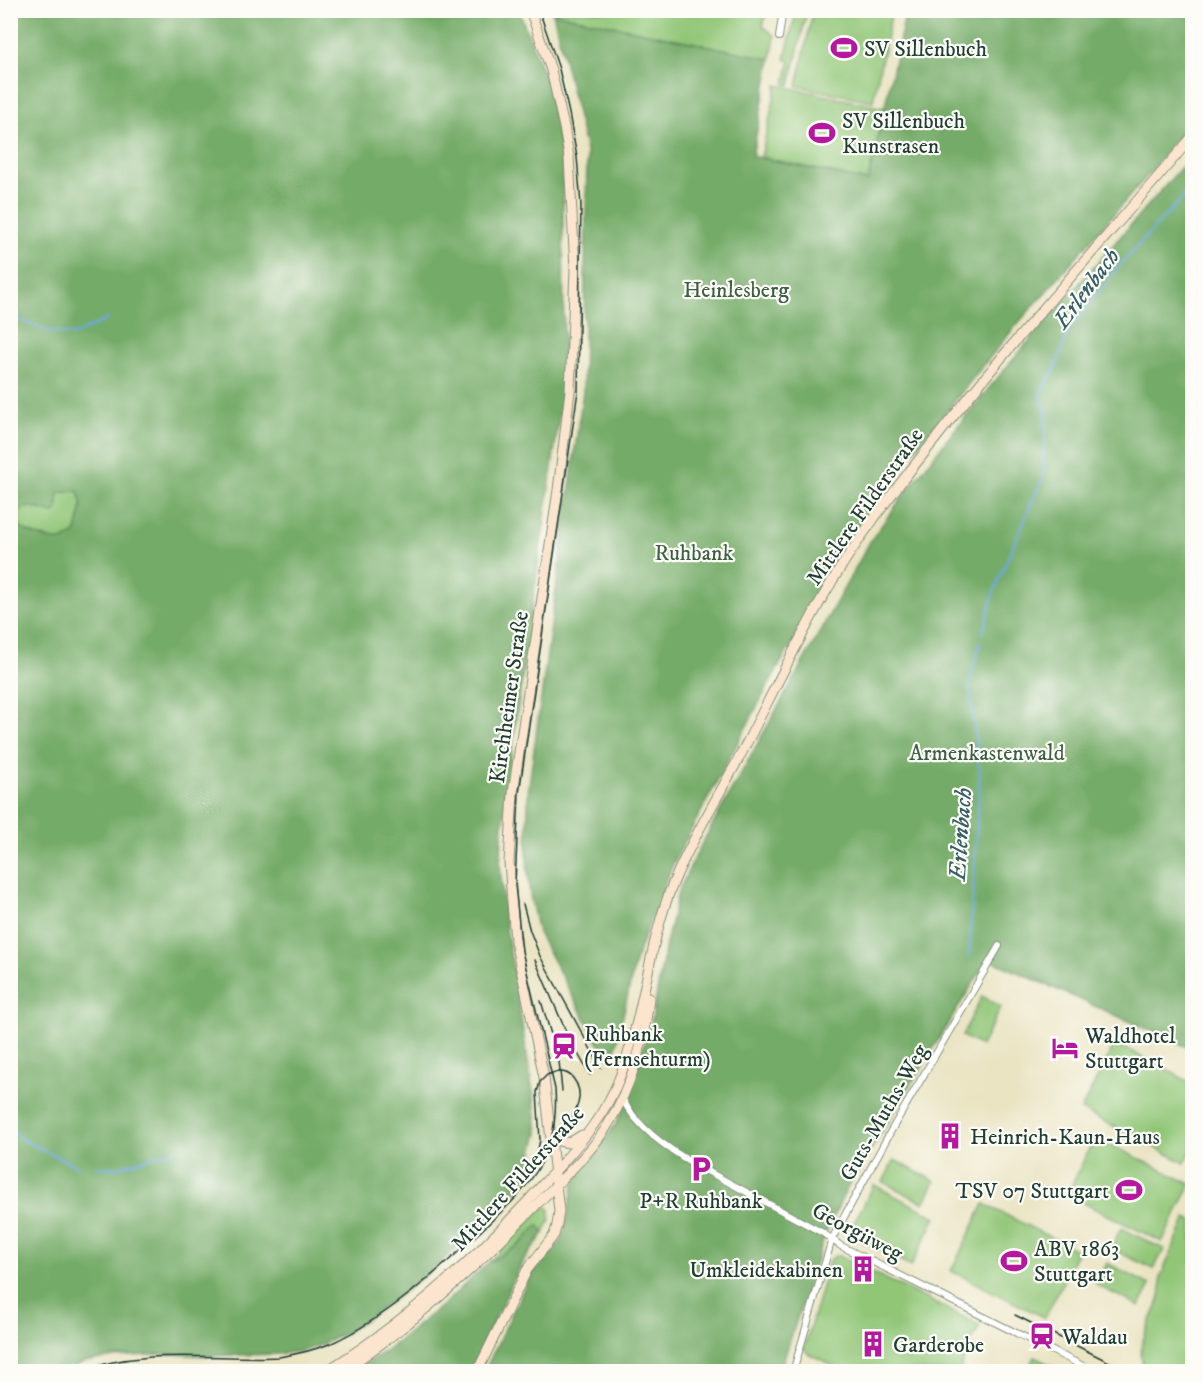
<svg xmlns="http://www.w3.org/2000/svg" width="1203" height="1382" font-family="'IM FELL DW Pica',serif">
<rect width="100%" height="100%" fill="#fdfcf7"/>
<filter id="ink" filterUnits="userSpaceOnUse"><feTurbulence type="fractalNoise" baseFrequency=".0167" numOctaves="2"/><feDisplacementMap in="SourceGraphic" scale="12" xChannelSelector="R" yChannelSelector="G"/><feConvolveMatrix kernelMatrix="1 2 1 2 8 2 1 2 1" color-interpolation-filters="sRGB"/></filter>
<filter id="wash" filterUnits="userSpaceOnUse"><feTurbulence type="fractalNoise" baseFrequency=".008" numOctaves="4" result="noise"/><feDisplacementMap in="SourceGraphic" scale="24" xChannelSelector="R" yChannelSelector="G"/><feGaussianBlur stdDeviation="1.35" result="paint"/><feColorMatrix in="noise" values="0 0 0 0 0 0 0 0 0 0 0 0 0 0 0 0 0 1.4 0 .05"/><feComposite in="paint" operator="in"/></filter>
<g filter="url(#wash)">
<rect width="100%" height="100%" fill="#eae4c3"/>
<g fill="#91c677" stroke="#588256" stroke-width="1.5">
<path d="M813,10L892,11L873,101L797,86Z"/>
<path d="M552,11H767L763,26L775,36L771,59L553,13Z"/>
<path d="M796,11H807L790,85L785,84L790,61L785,59Z"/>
<path d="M777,85L884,108L868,181L761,157Z"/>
<path d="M78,490L82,506L76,532C73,534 68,539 64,540C58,542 51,539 45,538C28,533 9,529 22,508L33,507L53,513L57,510L59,493Z"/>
<path d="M982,996L1001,1007L981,1046L962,1036Z"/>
<path d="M1115,1043L1192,1083V1149L1185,1163L1081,1110Z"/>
<path d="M1095,1137L1191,1184L1162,1242L1067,1195Z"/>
<path d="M894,1160L935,1181L924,1203L883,1182Z"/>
<path d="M874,1185L936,1217L911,1266L848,1234Z"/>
<path d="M984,1204L1078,1251L1045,1318L951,1271Z"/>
<path d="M547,1207L550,1210V1220L544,1233L538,1226L519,1245L489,1262L543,1208Z"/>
<path d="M1186,1218L1192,1221V1371H1145C1129,1337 1168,1309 1160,1278Z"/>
<path d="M1121,1228L1164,1249L1154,1269L1111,1249Z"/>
<path d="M837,1255L980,1325L973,1339L970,1342L960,1371H844L807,1353L804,1348L830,1259Z"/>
<path d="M1107,1263L1150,1285L1139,1306L1096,1285Z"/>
<path d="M1034,1357L1064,1371H1027Z"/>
</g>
<g fill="#74ab68" stroke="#4a744e" stroke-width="1.5" fill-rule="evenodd">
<path d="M10,11H519L547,83L563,161L564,383L506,791L500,864L505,921L534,1098L538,1133L529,1169L524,1182L514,1193L483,1225L434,1268L395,1299L345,1333L323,1344L303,1351L277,1354L206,1356L164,1354L114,1357L84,1362L65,1371H11ZM78,491L82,506L76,532C73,534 68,539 64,540C58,542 51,539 45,538C29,533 9,529 22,508L33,507L53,513L57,510L59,493Z"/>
<path d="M906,11H1192V119L1148,175L1014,328L881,491L776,671L673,864L636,958L615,1051L606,1057L538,933L530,895L527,860L528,793L583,391L587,155L553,13L771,59L752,156L868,181Z"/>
<path d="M1192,155V1049L988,959L846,1190L825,1235L780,1371L484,1372L529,1278L560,1242L564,1232L574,1183L617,1122L630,1090L652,1019L666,944L678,892L700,847L871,540C967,404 1083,281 1192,155Z"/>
<path d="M538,1225L544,1233L522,1263L470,1371H354L391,1347L445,1303L489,1262L519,1245Z"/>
</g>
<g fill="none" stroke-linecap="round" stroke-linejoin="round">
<g stroke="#6ea9df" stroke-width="2">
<path d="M10,316L48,331L74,335L108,319"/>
<path d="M983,633L994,591L1043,477L1046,411L1040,393L1055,369L1068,332L1119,266L1184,196L1192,180"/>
<path d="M969,956L980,774L969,685L980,643"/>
<path d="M10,1124L19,1138L78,1167"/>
<path d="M96,1167L115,1168L175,1150"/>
</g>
</g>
</g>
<g filter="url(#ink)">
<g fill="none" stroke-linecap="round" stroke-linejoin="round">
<g stroke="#84907c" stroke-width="8">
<g id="street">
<path d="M779,37L783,10"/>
<path d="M622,1098C636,1127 667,1148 694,1164L823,1233L841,1246L1095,1372"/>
<path d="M793,1372L832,1239L892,1129L999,946"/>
</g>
</g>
<g stroke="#84907c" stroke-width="11">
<g id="secondary">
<path d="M551,1134L559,1141L569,1143L582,1135"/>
<path d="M325,1372C409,1320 481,1254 546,1181C576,1148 606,1116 621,1074C645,1012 648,943 674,881C692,839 717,798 739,758C766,706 792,652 821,600C854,542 895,489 937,437C1018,334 1107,237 1192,137"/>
<path d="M340,1372C422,1320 489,1253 556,1185C576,1165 595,1147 609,1123C631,1087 645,1039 649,998"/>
<path d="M477,1372L527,1270L554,1235L557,1225L559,1211L544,1077L515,941L509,862L513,793L558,490L570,391L575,269L569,157L564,127L551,70L530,10"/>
</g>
</g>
<use href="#street" stroke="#fff" stroke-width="6"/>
<use href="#secondary" stroke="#fce5cf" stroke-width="9"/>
<g stroke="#1f3d34" stroke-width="1.5">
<path d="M523,904L530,931L540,956L601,1068"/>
<path d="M535,960L568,1036L590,1075"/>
<path d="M541,1001L559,1061L562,1091"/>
<path d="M536,1159L540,1140L537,1092L540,1082L547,1075C556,1071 566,1070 573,1078C592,1102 563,1125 554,1146"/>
<path d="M1015,1315L1111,1363"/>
<path d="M79,1372C143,1347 213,1360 279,1357C297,1354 315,1350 332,1343C386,1318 437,1272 481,1231C501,1212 525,1192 539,1167C554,1143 557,1117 555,1089L522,951L515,885L519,794L578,391L581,205L577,157L569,113L559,69L539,10"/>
</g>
</g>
</g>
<defs>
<g id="stadium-bare" transform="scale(2.07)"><path d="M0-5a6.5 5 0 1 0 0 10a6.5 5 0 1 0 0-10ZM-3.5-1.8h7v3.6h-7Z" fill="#b5179e" stroke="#fdfcf7" stroke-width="2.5" paint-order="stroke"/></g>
<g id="station-bare" transform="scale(2.07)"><path d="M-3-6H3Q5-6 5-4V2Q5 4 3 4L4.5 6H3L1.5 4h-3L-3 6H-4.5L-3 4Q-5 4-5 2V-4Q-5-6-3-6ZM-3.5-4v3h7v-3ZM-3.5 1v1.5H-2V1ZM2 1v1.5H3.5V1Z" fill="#b5179e" stroke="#fdfcf7" stroke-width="2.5" paint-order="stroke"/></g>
<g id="hotel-bare" transform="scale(2.07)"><path d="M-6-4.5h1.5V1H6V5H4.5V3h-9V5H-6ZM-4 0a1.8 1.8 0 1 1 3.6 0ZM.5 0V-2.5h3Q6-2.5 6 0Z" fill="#b5179e" stroke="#fdfcf7" stroke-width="2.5" paint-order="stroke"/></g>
<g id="building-bare" transform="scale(2.07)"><path d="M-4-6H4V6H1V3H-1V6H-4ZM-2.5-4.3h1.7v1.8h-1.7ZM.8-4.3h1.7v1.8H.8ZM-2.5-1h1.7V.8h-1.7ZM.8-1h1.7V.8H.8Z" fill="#b5179e" stroke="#fdfcf7" stroke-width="2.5" paint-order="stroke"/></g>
<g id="parking-bare" transform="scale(2.07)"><path d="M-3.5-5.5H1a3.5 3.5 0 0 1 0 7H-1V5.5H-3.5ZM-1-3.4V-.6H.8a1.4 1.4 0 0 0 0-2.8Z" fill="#b5179e" stroke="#fdfcf7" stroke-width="2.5" paint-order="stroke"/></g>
</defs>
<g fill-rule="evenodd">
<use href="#stadium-bare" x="844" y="48"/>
<use href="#stadium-bare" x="822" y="133"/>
<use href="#station-bare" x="564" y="1046"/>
<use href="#hotel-bare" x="1065" y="1048"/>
<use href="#building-bare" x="950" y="1136"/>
<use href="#parking-bare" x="701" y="1169"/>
<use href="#stadium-bare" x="1129" y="1190"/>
<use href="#stadium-bare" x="1014" y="1261"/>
<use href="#building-bare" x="863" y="1269"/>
<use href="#station-bare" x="1042" y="1336"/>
<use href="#building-bare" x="873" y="1344"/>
</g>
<g text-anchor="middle" stroke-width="4.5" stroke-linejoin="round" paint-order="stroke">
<g font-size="22" fill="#1f3d34" stroke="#fdfcf7" text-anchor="start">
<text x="864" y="56">SV Sillenbuch</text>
<text x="842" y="128">SV Sillenbuch<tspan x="842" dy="25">Kunstrasen</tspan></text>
<text x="584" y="1041">Ruhbank<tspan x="584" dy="25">(Fernsehturm)</tspan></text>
<text x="1085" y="1043">Waldhotel<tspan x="1085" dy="25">Stuttgart</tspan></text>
<text x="970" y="1144">Heinrich-Kaun-Haus</text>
<text x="1109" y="1198" text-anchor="end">TSV 07 Stuttgart</text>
<text x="701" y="1208" text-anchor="middle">P+R Ruhbank</text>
<text x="1034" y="1256">ABV 1863<tspan x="1034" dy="25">Stuttgart</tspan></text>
<text x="843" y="1277" text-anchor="end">Umkleidekabinen</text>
<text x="1062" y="1344">Waldau</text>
<text x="893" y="1352">Garderobe</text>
</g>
<g font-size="22" fill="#3c5f45" stroke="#fdfcf7">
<text x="736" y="297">Heinlesberg</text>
<text x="694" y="560">Ruhbank</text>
<text x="987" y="760">Armenkastenwald</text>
</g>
<g font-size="22" fill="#1f3d34" stroke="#fdfcf7">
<text transform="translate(864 506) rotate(-55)" y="8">Mittlere Filderstraße</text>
<text transform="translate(508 697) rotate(-82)" y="8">Kirchheimer Straße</text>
<text transform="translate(883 1112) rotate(-60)" y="8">Guts-Muths-Weg</text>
<text transform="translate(517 1178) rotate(-48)" y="8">Mittlere Filderstraße</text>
<text transform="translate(858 1231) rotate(28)" y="8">Georgiiweg</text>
</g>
<g font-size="24" font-style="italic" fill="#375d67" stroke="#fdfcf7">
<text transform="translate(1086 288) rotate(-53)" y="8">Erlenbach</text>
<text transform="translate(960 834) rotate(-86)" y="8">Erlenbach</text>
</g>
</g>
<rect width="1203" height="1382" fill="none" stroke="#fdfcf7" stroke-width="36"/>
</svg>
